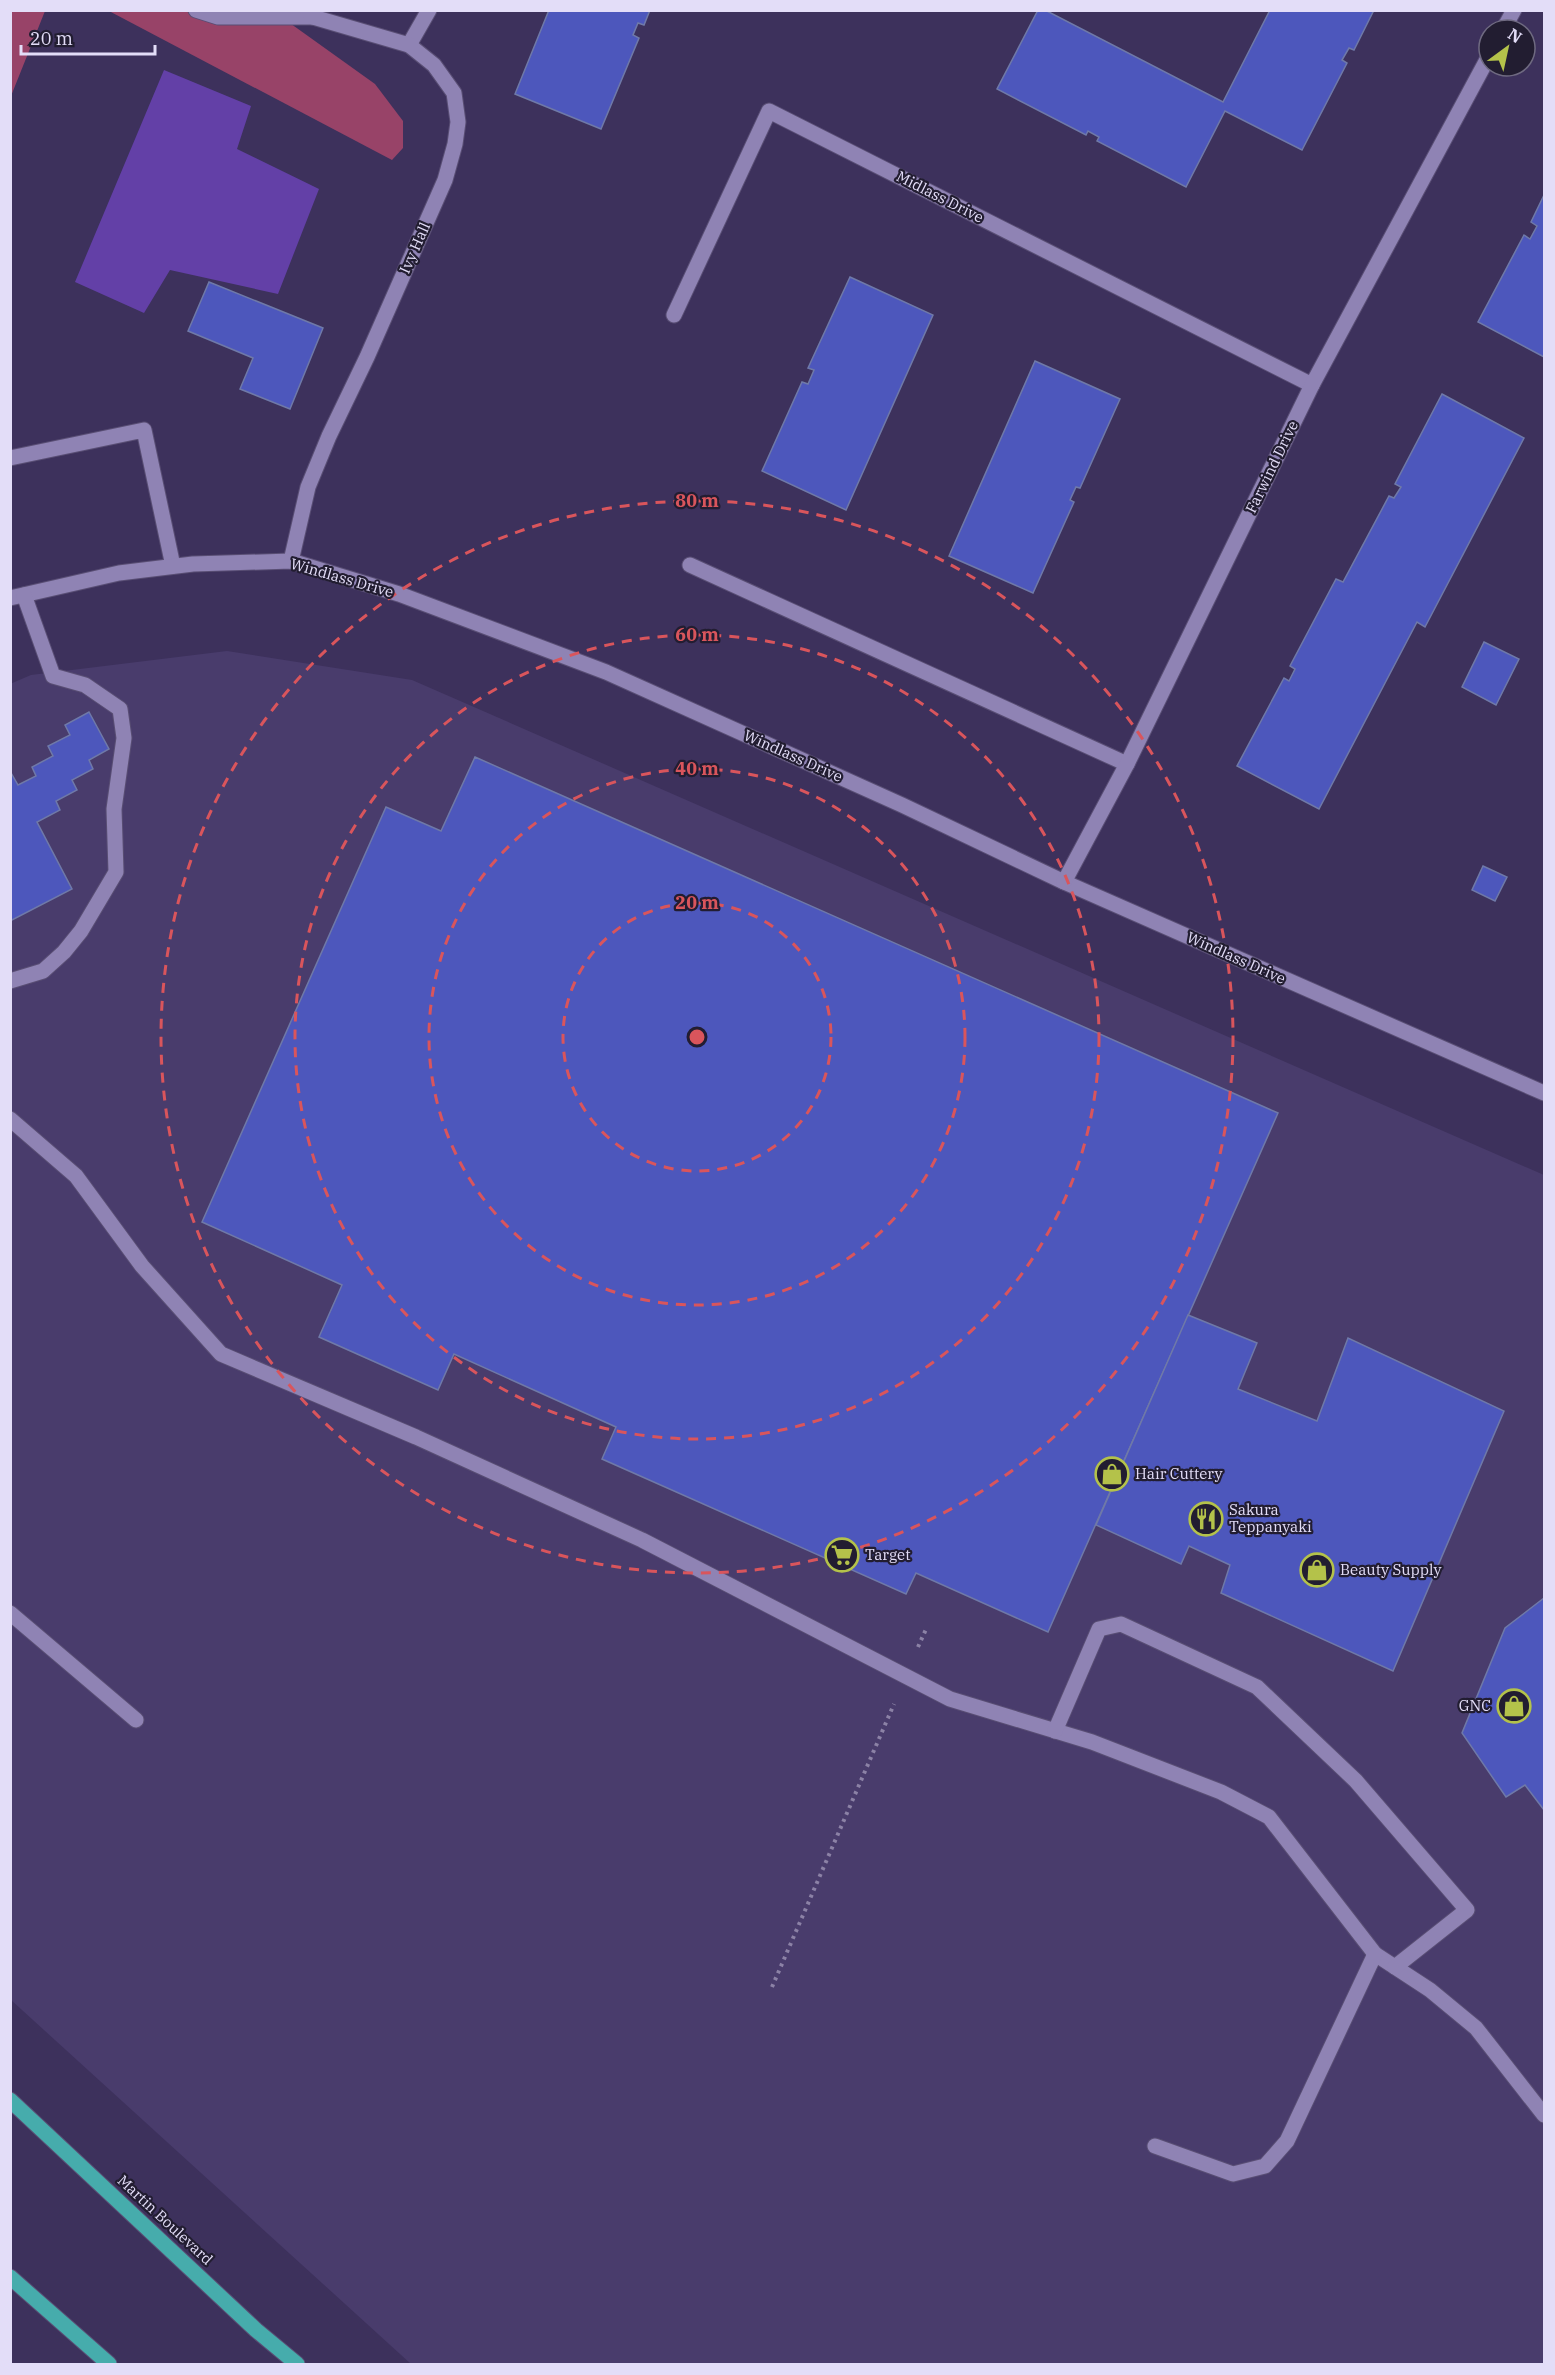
<svg xmlns="http://www.w3.org/2000/svg" width="1555" height="2375" font-family="'IBM Plex Serif',serif">
<rect width="100%" height="100%" fill="#3d315c"/>
<path fill="#493c6c" d="M227,651L412,680L1544,1175V2364H411L11,2000L10,684L31,675Z"/>
<g fill="#984368">
<path d="M11,10L45,11L11,96L10,11Z"/>
<path d="M109,11H273L375,84L403,121V148L392,160Z"/>
</g>
<path fill="#6340a7" d="M164,70L251,106L237,149L319,189L278,294L170,270L144,313L75,282Z"/>
<g fill="#4d57bc" stroke="#6f79a8" stroke-width="1.5">
<path d="M549,10H650L644,25L638,23L633,35L639,38L601,129L515,94Z"/>
<path d="M1038,10H1045L1223,102L1270,10H1374L1354,50L1349,48L1342,60L1347,63L1302,150L1225,111L1186,187L1097,141L1099,137L1088,131L1086,135L997,89Z"/>
<path d="M1544,195V357L1478,322L1524,235L1530,239L1537,226L1531,222Z"/>
<path d="M850,277L933,315L846,510L762,471L802,382L808,384L814,370L808,368Z"/>
<path d="M209,282L323,328L290,409L240,389L253,358L188,331Z"/>
<path d="M1035,361L1120,399L1080,488L1076,487L1070,500L1074,502L1033,593L949,556Z"/>
<path d="M1442,394L1524,438L1425,627L1417,622L1319,809L1237,766L1284,678L1289,681L1295,669L1290,666L1336,579L1343,582L1389,496L1394,498L1401,487L1395,484Z"/>
<path d="M1484,642L1519,659L1496,705L1462,687Z"/>
<path d="M89,712L109,749L89,760L93,769L72,780L77,790L56,801L60,810L37,822L72,889L10,921V771L18,785L36,776L32,767L53,756L48,746L70,735L65,725Z"/>
<path d="M475,757L1278,1113L1048,1632L916,1573L906,1594L602,1459L616,1427L454,1354L438,1390L319,1337L342,1285L202,1222L386,807L441,831Z"/>
<path d="M1483,866L1507,877L1495,901L1472,890Z"/>
<path d="M1188,1315L1257,1343L1238,1389L1317,1421L1348,1338L1504,1411L1393,1671L1221,1593L1230,1565L1189,1546L1181,1564L1096,1525Z"/>
<path d="M1544,1598V1810L1525,1785L1506,1797L1462,1733L1505,1628Z"/>
</g>
<g fill="none" stroke-linecap="round" stroke-linejoin="round">
<g stroke="#594e74" stroke-width="17">
<g id="minor">
<path d="M196,10L218,17H313"/>
<path d="M1503,30L1514,10"/>
<path d="M409,45L429,10"/>
<path d="M674,315L769,111L1312,385"/>
<path d="M10,458L144,430L173,566"/>
<path d="M291,561L308,487L329,436L367,357L445,180L455,144L458,122L454,93L434,65L409,45L313,17L307,10"/>
<path d="M690,565L1127,764"/>
<path d="M10,598L119,573L193,564L291,561L399,594L606,672L902,805L1064,882L1544,1093"/>
<path d="M1064,882L1127,764L1312,385L1489,56"/>
<path d="M10,981L43,971L64,952L81,931L116,872L114,809L124,738L120,709L85,685L53,676L24,595"/>
<path d="M10,1119L76,1176L142,1266L221,1354L416,1437L642,1540L950,1699L1092,1742L1221,1792L1269,1817L1375,1954L1430,1990L1476,2028L1544,2115"/>
<path d="M10,1613L136,1720"/>
<path d="M1055,1731L1099,1629L1121,1624L1257,1687L1356,1781L1467,1910L1395,1967"/>
<path d="M1155,2146L1233,2174L1265,2166L1287,2141L1375,1954"/>
</g>
</g>
<g stroke="#594e74" stroke-width="17">
<g id="major">
<path d="M10,2100L256,2330L297,2364"/>
<path d="M10,2277L109,2364"/>
</g>
</g>
<g stroke="#8c82a6" stroke-width="4" stroke-dasharray="3 4.5" stroke-linecap="butt">
<path d="M918,1647L927,1627"/>
<path d="M772,1987L894,1704"/>
</g>
<use href="#minor" stroke="#8f83b4" stroke-width="15"/>
<use href="#major" stroke="#46acac" stroke-width="15"/>
</g>
<g fill="none" stroke="#d9555c" stroke-width="3" stroke-dasharray="10 8">
<circle cx="697" cy="1037" r="134"/>
<circle cx="697" cy="1037" r="268"/>
<circle cx="697" cy="1037" r="402"/>
<circle cx="697" cy="1037" r="536"/>
</g>
<defs>
<g id="shop-ring" transform="scale(1.725)"><circle r="9.5" fill="#221d31" stroke="#b4c24a" stroke-width="1.5"/><path d="M-5-2.5h2.3a2.7 3.5 0 0 1 5.4 0H5L5.5 6h-11ZM-1.5-2.5h3a1.5 2.3 0 0 0-3 0Z" fill="#b4c24a"/></g>
<g id="restaurant-ring" transform="scale(1.725)"><circle r="9.5" fill="#221d31" stroke="#b4c24a" stroke-width="1.5"/><path d="M-5-6h1v4h1v-4h1v4h1v-4h1v5L-1.5 .5V6h-2V.5L-5-1ZM5-6V6H3V1.5H1.5Q1.5-4 5-6Z" fill="#b4c24a"/></g>
<g id="supermarket-ring" transform="scale(1.725)"><circle r="9.5" fill="#221d31" stroke="#b4c24a" stroke-width="1.5"/><path d="M-6-5.5h2.5l.6 2H6L4.5 2H-2.5L-4.4-4H-6ZM-1.5 3.2a1.3 1.3 0 1 0 .1 0ZM3 3.2a1.3 1.3 0 1 0 .1 0Z" fill="#b4c24a"/></g>
</defs>
<g fill-rule="evenodd">
<use href="#shop-ring" x="1112" y="1474"/>
<use href="#restaurant-ring" x="1206" y="1519"/>
<use href="#supermarket-ring" x="842" y="1555"/>
<use href="#shop-ring" x="1317" y="1570"/>
<use href="#shop-ring" x="1514" y="1706"/>
</g>
<g text-anchor="middle" stroke-width="4.5" stroke-linejoin="round" paint-order="stroke">
<g font-size="15" fill="#e3ddf8" stroke="#221d31">
<text transform="translate(940 197) rotate(27)" y="5">Midlass Drive</text>
<text transform="translate(415 248) rotate(-66)" y="5">Ivy Hall</text>
<text transform="translate(1272 467) rotate(-64)" y="5">Farwind Drive</text>
<text transform="translate(342 578) rotate(16)" y="5">Windlass Drive</text>
<text transform="translate(793 756) rotate(24)" y="5">Windlass Drive</text>
<text transform="translate(1236 958) rotate(24)" y="5">Windlass Drive</text>
<text transform="translate(165 2220) rotate(43)" y="5">Martin Boulevard</text>
</g>
<g font-size="15" fill="#e3ddf8" stroke="#221d31" text-anchor="start">
<text x="1135" y="1479">Hair Cuttery</text>
<text x="1229" y="1515">Sakura<tspan x="1229" dy="17">Teppanyaki</tspan></text>
<text x="865" y="1560">Target</text>
<text x="1340" y="1575">Beauty Supply</text>
<text x="1491" y="1711" text-anchor="end">GNC</text>
</g>
</g>
<circle cx="697" cy="1037" r="9" fill="#d9555c" stroke="#221d31" stroke-width="3"/>
<g font-size="18" text-anchor="middle" font-weight="bold" fill="#d9555c" stroke="#221d31" stroke-width="4.5" stroke-linejoin="round" paint-order="stroke">
<text x="697" y="507">80 m</text>
<text x="697" y="641">60 m</text>
<text x="697" y="775">40 m</text>
<text x="697" y="909">20 m</text>
</g>
<rect width="1555" height="2375" fill="none" stroke="#e3ddf8" stroke-width="24"/>
<g transform="translate(1507 48) rotate(33)"><circle r="28" fill="#221d31" stroke="#6f6a81" stroke-width="1.5"/>
<path d="M0-4.5L10 22L0 15L-10 22Z" fill="#b4c24a"/>
<text y="-9" font-size="16" font-weight="bold" text-anchor="middle" fill="#e3ddf8">N</text>
</g>
<path d="M21 45v9h134v-9" fill="none" stroke="#e3ddf8" stroke-width="3"/>
<text x="30" y="45" font-size="18" fill="#e3ddf8" stroke="#221d31" stroke-width="4.5" paint-order="stroke">20 m</text>
</svg>
